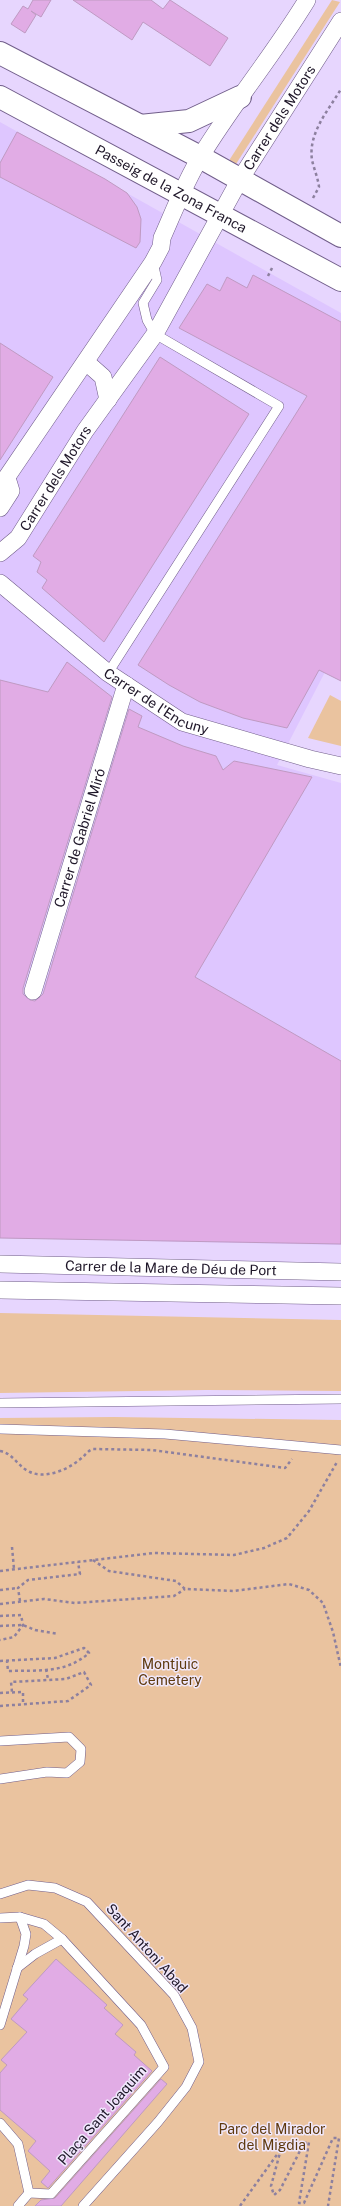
<svg xmlns="http://www.w3.org/2000/svg" width="341" height="2206" font-family="'Public Sans',sans-serif">
<rect width="100%" height="100%" fill="#e7d6fe"/>
<path fill="#dec6ff" d="M0,122L341,313V641L277,765L341,783V1245L0,1238Z"/>
<g fill="#eac39f">
<path d="M332,0L340,2L236,164L230,163V159Z"/>
<path d="M330,695L341,701V746L308,738Z"/>
<path d="M0,1313L341,1320V1391L206,1390L0,1393Z"/>
<path d="M114,1417L341,1420V2206H0V1418Z"/>
</g>
<g fill="#e1ace5" stroke="#bf9ac2">
<path d="M33,0H51L41,17L31,11L36,15L25,33L11,24L23,6L28,9Z"/>
<path d="M73,0H151L163,9L170,0L228,38L210,66L143,22L132,40Z"/>
<path d="M17,132L105,179L127,193L137,207L141,219L140,242L136,248L0,177V163Z"/>
<path d="M253,275L341,322V681L319,670L287,728L243,718L200,702L169,685L138,665L307,396L179,328L207,284L220,291L227,277L247,288Z"/>
<path d="M0,343L53,377L0,460Z"/>
<path d="M160,357L249,414L104,642L42,588L47,580L37,572L41,562L33,556Z"/>
<path d="M67,662L112,697L23,988V994L30,1000L35,1001L43,994L129,709L142,716L138,727L183,746L216,756L223,770L234,761L312,777L195,977L341,1061V1244L0,1238V680L48,692Z"/>
<path d="M56,1959L107,2005L104,2008L123,2025L115,2034L136,2052L134,2055L152,2071L48,2188L41,2182L50,2171L28,2151L36,2141L0,2110V2073L7,2065L1,2060L27,2032L11,2019L28,1999L23,1995Z"/>
<path d="M161,2079L167,2084L61,2206H35L41,2200L55,2198Z"/>
</g>
<g fill="none" stroke-linecap="round" stroke-linejoin="round">
<g stroke="#715e8a" stroke-width="10">
<g id="lane">
<path d="M108,673L279,406L155,334L147,320L143,303L157,280L153,262"/>
<path d="M0,1403L341,1399"/>
<path d="M0,1429L165,1434L341,1450"/>
<path d="M0,1741L69,1737L81,1749L80,1762L67,1773L47,1772L0,1779"/>
<path d="M0,1894L28,1885L55,1888L87,1902L174,1995L192,2028L199,2062L186,2087L158,2122L83,2206"/>
<path d="M0,1918L20,1917L44,1924L62,1939L141,2025L164,2067L51,2194L29,2193L18,2144L0,2123"/>
<path d="M17,1968L35,1954L62,1939"/>
<path d="M0,2025L24,1946L26,1934L20,1917"/>
<path d="M18,2206L29,2193"/>
</g>
</g>
<g stroke="#715e8a" stroke-width="18">
<g id="street">
<path d="M86,362L103,377L108,400"/>
<path d="M0,487L153,262L161,247L162,238C174,211 185,182 201,156C234,102 274,54 307,0"/>
<path d="M0,508L11,491L7,478"/>
<path id="s1" d="M0,553L18,538L85,431L155,334L239,181L341,21"/>
<path id="s2" d="M0,583L108,673L182,722L310,759L341,766"/>
<path id="s3" d="M33,991L126,685"/>
<path id="s4" d="M0,1264L341,1272"/>
<path d="M0,1290L341,1296"/>
</g>
</g>
<g stroke="#715e8a" stroke-width="24">
<g id="secondary">
<path d="M0,53L200,157L341,236"/>
<path id="s5" d="M0,97L341,280"/>
<path d="M140,126L189,121L240,97"/>
</g>
</g>
<g stroke="#8d809f" stroke-width="2.5" stroke-dasharray="3 3" stroke-linecap="butt">
<path d="M313,198L319,187C318,178 314,169 312,160C308,133 328,111 341,89"/>
<path d="M268,276L273,266"/>
<path d="M0,1451C13,1453 18,1467 30,1472C45,1479 67,1470 79,1460C85,1456 87,1451 93,1449L152,1450L285,1468L292,1459"/>
<path d="M12,1547L14,1569"/>
<path d="M93,1560L109,1571L176,1581L185,1589L233,1591L289,1584L309,1590L323,1603L333,1632L341,1668"/>
<path d="M0,1571L154,1553L234,1555L264,1548L287,1538L309,1511L337,1462"/>
<path d="M0,1590L18,1588"/>
<path d="M20,1601L18,1588L28,1580L80,1574L78,1562"/>
<path d="M0,1604L44,1599L75,1603L174,1596L185,1589"/>
<path d="M0,1616L21,1615L23,1625L14,1637L0,1640"/>
<path d="M0,1626L23,1625L35,1630L58,1634"/>
<path d="M0,1661L55,1658L84,1648L89,1653C65,1674 38,1670 8,1671L7,1661"/>
<path d="M46,1669L48,1679"/>
<path d="M0,1693L23,1692V1705"/>
<path d="M0,1706L68,1701L91,1685L84,1672L66,1679L11,1682L12,1692"/>
<path d="M281,2149L271,2186L274,2195L280,2190L304,2143L309,2142L299,2203H304L333,2138H339L328,2206"/>
<path d="M240,2206L281,2149"/>
</g>
<use href="#lane" stroke="#fff" stroke-width="9"/>
<use href="#street" stroke="#fff" stroke-width="17"/>
<use href="#secondary" stroke="#fff" stroke-width="22"/>
</g>
<g text-anchor="middle" stroke-width="3" stroke-linejoin="round" paint-order="stroke">
<g font-size="14" fill="#1e1628" stroke="#f0e8fc">
<text dy="5" stroke="none"><textPath href="#s1" startOffset="519">Carrer dels Motors</textPath></text>
<text dy="5" stroke="none"><textPath href="#s5" startOffset="194">Passeig de la Zona Franca</textPath></text>
<text dy="5" stroke="none"><textPath href="#s1" startOffset="94">Carrer dels Motors</textPath></text>
<text dy="5" stroke="none"><textPath href="#s2" startOffset="197">Carrer de l'Encuny</textPath></text>
<text dy="5" stroke="none"><textPath href="#s3" startOffset="160">Carrer de Gabriel Miró</textPath></text>
<text dy="5" stroke="none"><textPath href="#s4" startOffset="171">Carrer de la Mare de Déu de Port</textPath></text>
<text transform="translate(147 1948) rotate(48)" y="5">Sant Antoni Abad</text>
<text transform="translate(102 2115) rotate(-49)" y="5">Plaça Sant Joaquim</text>
</g>
<g font-size="14" fill="#5e390e" stroke="#f0e8fc">
<text x="170" y="1669">Montjuic<tspan x="170" dy="16">Cemetery</tspan></text>
<text x="272" y="2134">Parc del Mirador<tspan x="272" dy="16">del Migdia</tspan></text>
</g>
</g>
</svg>
